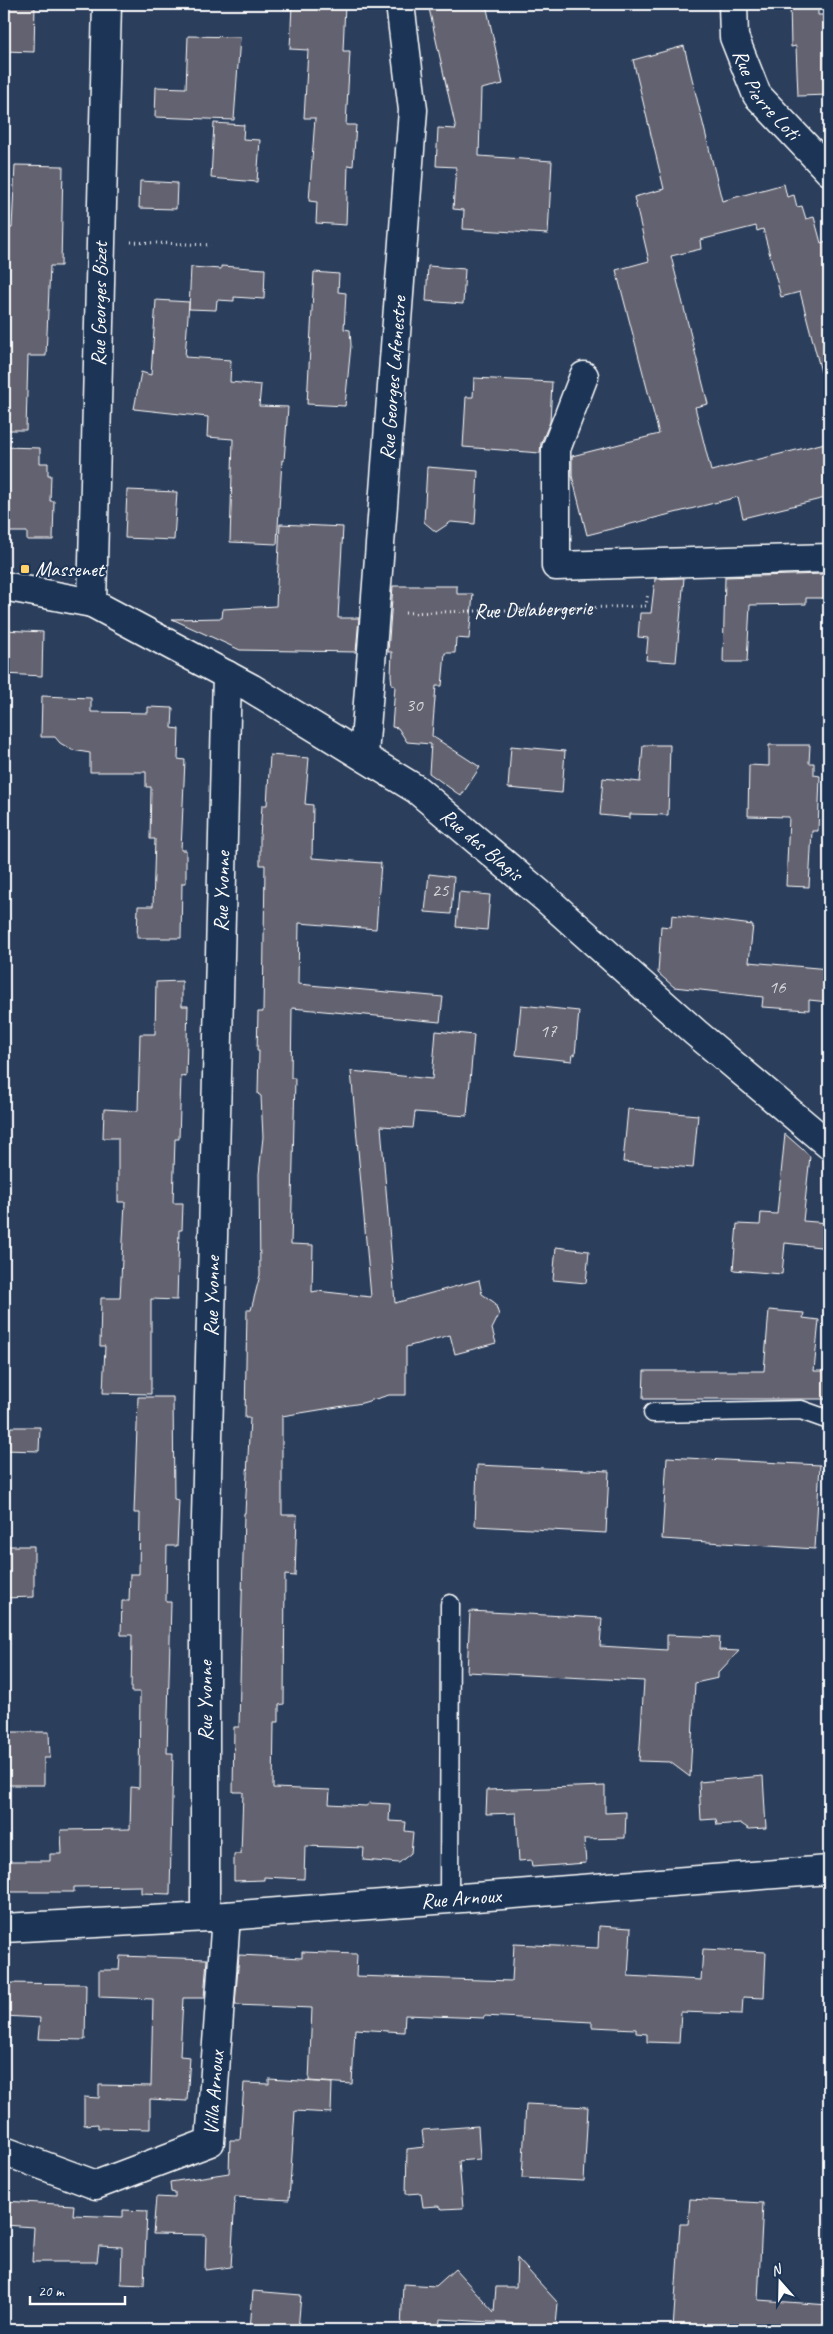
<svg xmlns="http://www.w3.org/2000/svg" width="833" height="2334" font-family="Caveat,sans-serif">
<rect width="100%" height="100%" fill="#2b3e5c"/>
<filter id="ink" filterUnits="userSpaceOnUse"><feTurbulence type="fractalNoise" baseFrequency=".02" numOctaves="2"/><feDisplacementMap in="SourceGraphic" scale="10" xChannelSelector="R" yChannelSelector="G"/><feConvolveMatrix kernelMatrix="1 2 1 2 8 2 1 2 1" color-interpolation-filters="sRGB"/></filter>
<g filter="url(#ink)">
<g fill="#64626f" stroke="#fff">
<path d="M8,4H35L34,52L4,51V25H8Z"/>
<path d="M292,4H345L343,51H350L346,125H356L353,166L348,165L346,225L316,223L317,202L309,201L315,118H304L308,50L290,49Z"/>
<path d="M428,4H486L503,84L481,89L479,156L552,161L548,234L463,229L464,210L453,209L456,167L436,166L438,128L456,129Z"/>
<path d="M790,4H818V15H829V95L798,96L796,46L791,47Z"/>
<path d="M188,36L240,37L234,120L155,117L156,87L186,88Z"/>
<path d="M684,46L722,201L784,184L787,197L794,195L797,207L802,206L806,219L814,217L821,243L829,240V371L821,372L800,292L781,297L763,229L757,231L756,226L700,240L701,249L671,256L708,404L695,407L711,471L829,442V497L743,518L738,497L587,535L572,476V456L659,434L616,270L649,261L634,197L664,189L633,60Z"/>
<path d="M214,123L244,125L243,139L260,140L257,182L211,178Z"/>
<path d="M15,165L63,166L61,266H50L46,356H28L26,430H4L5,228H12Z"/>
<path d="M140,181L177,183L176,209L139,208Z"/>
<path d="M221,266L265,269L264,299L234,297V301L217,300L216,310L189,309L191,267L221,269Z"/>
<path d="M428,266L465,269L463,304L426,301Z"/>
<path d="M314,272L339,274L338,292L346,293L344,329L350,330L351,345L345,406L307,404Z"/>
<path d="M156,300L189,302L185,357L231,360L230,382L261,385L259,406L288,407L284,461L282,460L277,544L230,542L233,439L207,437L208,417L134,409L141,372L151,375Z"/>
<path d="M474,378L552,382L550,422L541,443L540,453L463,447L466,397H473Z"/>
<path d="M4,447L40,448V463H48V475H51L50,501H54L53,540H27V532H4Z"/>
<path d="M427,467L478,471L475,524L451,522L436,532L424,522Z"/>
<path d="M127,490L177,492L174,540L125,538Z"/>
<path d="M280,524L343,527L338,618H359L356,652L240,650L172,619L222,618L223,609L276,606Z"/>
<path d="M825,574V598H806V604L750,605L747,662H723L725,577Z"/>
<path d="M684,578L676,662L646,660L648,638L638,637L640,613H651L655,579Z"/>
<path d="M393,586H457V594H473L469,639L456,638L455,653H445L442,686H436L432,736L480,767L461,796L429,773L431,744L407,742L398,728L392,727L395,686L392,685L391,675L392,652H388Z"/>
<path d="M4,630L43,632L42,676L4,674Z"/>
<path d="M42,696L91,698V712L148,713V707L173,708L172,728L179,729L178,759L185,760L181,850H186V883H182L181,938H137L138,906H153L155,839H150L151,787H146V772H90V753L72,750L60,743L55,737H41Z"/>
<path d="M643,745H670L668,815L630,814V818L600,815L603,778L640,782Z"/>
<path d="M769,745H810L809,763H814V775L820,776L818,831H812L809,887L786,886L789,817L748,816L749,765L769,766Z"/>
<path d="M511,746L565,751L562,793L508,788Z"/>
<path d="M270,755L309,758L305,804L313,805L312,858L381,863L376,929L299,923L298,984L443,997L440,1022L292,1008L291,1078H295L291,1244L313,1245L312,1292L317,1291L371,1297L351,1071L432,1079L436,1031L474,1035L467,1116L415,1112L413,1128L381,1126L395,1303L479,1280L482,1294L495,1303L499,1315L492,1329L496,1343L455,1354L450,1335L406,1347V1395H389L362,1403L282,1416V1515H297L295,1576L285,1575L284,1704L279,1705V1722H274L273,1788L330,1790L329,1804L366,1806L370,1803L390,1804L389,1821L406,1822L405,1831L413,1832L411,1853L399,1863L363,1860L364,1848L305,1846L304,1879L264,1877V1880L234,1881V1854H241L243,1792H233L234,1727H239L244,1513H245L250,1418H245L247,1310H251L260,1275L259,1174L263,1137L261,1096L258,1094L259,1051H257L258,1012H263L265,865H260V837L262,805H267Z"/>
<path d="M429,874L454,877L451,914L425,912Z"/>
<path d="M459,892L490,895L487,930L456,927Z"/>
<path d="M672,915L753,925L749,962L829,969V1002L809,1000V1010L762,1007L763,997L674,987L658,973L661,926L671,927Z"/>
<path d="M182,981V1006H188L186,1077L181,1076L179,1139H175L173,1203H183L182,1230H179L177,1300L151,1299V1394L103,1393L105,1346H100L101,1298H120L125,1202H118V1138H103L104,1109L138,1111L140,1034H155L156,982Z"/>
<path d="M521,1005L579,1011L575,1055L573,1054L572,1061L516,1055Z"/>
<path d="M628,1109L698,1115L693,1168L623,1162Z"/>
<path d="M785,1134L810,1156L803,1221L829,1223V1248L785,1243L782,1274L733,1270L737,1224L760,1225L761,1213L777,1214Z"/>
<path d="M556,1247L589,1251L586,1283L553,1280Z"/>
<path d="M769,1310L804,1313L803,1318L819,1320L814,1371H829V1399H643L644,1371H764Z"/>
<path d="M138,1397H173L174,1499L179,1500L177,1546H167L166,1602H171L167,1753H173L170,1894L141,1893V1886L74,1887V1892H4V1861H50V1854H62L61,1830L130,1829L131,1787L139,1788L140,1692H131L132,1635H121L122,1601H129L130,1574H139L140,1513H134Z"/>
<path d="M4,1427H40L39,1451L4,1450Z"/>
<path d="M667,1457L820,1465L815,1549L662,1539Z"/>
<path d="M477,1465L609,1471L606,1533L475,1526Z"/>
<path d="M4,1546H34V1597L4,1598Z"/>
<path d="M470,1611L602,1618L600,1646L667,1650V1635L720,1637L719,1650L739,1651L718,1673V1678L695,1683L690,1777L670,1762L639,1761L644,1681L467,1672Z"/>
<path d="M4,1732H49L50,1758H44V1785H4Z"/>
<path d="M763,1776L766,1828L749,1829L740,1823L717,1825L716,1819L701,1820L699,1782Z"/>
<path d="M605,1786V1813L626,1812L625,1838L584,1839L586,1863L532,1867L531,1860L519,1861L516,1813L486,1814L487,1790Z"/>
<path d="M599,1926L631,1928L628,1976L701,1980L703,1949L766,1952L764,1998L743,1997L742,2014L681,2012L679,2043L647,2042V2034L636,2033V2029L592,2027V2022L484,2016V2018L405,2015L404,2032L355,2029L352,2084L309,2081L312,2008L235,2005L239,1955L302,1958V1952L357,1954L356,1976L512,1981L514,1944L598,1948Z"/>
<path d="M120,1956L207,1959L204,1998H183L180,2056L190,2057L187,2101L150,2099V2129L98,2128V2124L84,2125V2097L99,2098V2085L151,2086L153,1999L99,1997V1970H119Z"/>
<path d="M4,1983L86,1984L85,2040L38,2039L40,2018L4,2016Z"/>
<path d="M269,2079L332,2083L331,2113L295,2111L289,2200L235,2197L231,2267L205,2270L206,2235L153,2234L156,2197L175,2198V2193L171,2192L170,2182L229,2173L230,2140H240L244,2083L269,2084Z"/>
<path d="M526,2104L588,2107L584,2181L522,2178Z"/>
<path d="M478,2126L480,2159L459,2161L463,2208L442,2209L438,2206L423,2207L421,2193L406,2194L407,2149L424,2147L422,2130Z"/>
<path d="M690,2199L763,2203L758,2300L829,2305V2330H673L680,2224H688Z"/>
<path d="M4,2201L74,2205L73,2215L123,2217V2210L147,2211L144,2285L121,2284L122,2247L99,2246L97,2262H32L34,2227L4,2225Z"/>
<path d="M517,2258L558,2303L556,2326L440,2319L439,2330H401L403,2284L436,2286L455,2269L494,2312L496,2287H516Z"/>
<path d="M253,2291L301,2295L298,2330H250Z"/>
</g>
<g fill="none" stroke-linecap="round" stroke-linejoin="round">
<g stroke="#fff" stroke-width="21">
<g id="lane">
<path d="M653,1413L801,1410L829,1420"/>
<path d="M449,1899L450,1604"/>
</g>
</g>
<g stroke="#fff" stroke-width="31">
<g id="street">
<path id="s2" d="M107,4L92,603L251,688L416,789L545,898L696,1033L829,1145"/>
<path id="s3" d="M733,4L734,37L757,95L829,171"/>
<path d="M584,376L556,449V566L829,558"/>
<path id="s4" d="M364,755L413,110L400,4"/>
<path id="s5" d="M208,1917L205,1901V1558L227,675"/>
<path id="s6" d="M4,1928L226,1916L829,1870"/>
<path id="s7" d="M4,2151L96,2185L210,2142L226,1916"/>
</g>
</g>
<g stroke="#fff" stroke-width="31">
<path id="secondary" d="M4,586L92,603"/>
</g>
<g stroke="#fff" stroke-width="3" stroke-dasharray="1 4" stroke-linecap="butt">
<path d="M131,242L211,245"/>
<path id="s1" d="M405,613L646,606L648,593"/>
</g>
<use href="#lane" stroke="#1d3557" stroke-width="18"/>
<use href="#street" stroke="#1d3557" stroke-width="28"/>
<use href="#secondary" stroke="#1d3557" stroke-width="28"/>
</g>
</g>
<rect fill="#ffd166" stroke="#1d3557" stroke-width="2" x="20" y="564" width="10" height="10" rx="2.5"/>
<g text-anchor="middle" stroke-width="4" stroke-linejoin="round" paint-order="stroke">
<g font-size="19" fill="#d8d8db">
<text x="414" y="711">30</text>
<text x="440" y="896">25</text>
<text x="777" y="993">16</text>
<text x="548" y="1037">17</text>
</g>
<g font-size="21" fill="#fff" stroke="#1d3557">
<text dy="7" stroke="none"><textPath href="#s3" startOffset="100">Rue Pierre Loti</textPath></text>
<text transform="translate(99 304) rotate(-89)" y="7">Rue Georges Bizet</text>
<text dy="7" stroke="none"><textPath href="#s4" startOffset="378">Rue Georges Lafenestre</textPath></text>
<text dy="7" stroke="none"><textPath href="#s1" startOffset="128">Rue Delabergerie</textPath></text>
<text dy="7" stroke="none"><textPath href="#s2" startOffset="1059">Rue des Blagis</textPath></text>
<text dy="7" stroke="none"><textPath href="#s5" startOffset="1026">Rue Yvonne</textPath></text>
<text dy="7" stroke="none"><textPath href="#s5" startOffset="621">Rue Yvonne</textPath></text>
<text transform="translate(205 1701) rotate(-90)" y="7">Rue Yvonne</text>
<text dy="7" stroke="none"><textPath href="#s6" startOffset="458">Rue Arnoux</textPath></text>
<text dy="7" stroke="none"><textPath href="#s7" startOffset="269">Villa Arnoux</textPath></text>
</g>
<g font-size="21" fill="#fff" stroke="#1d3557" text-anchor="start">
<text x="35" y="576">Massenet</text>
</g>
</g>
<rect width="833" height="2334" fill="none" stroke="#1d3557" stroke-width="20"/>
<rect x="10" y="10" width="813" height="2314" fill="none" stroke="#fff" stroke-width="2" filter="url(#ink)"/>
<g transform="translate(780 2282) rotate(340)" stroke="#1d3557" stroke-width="4" paint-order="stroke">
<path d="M0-4L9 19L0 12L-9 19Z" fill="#ffffff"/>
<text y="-8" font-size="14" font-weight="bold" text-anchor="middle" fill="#ffffff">N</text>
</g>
<path d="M30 2296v8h95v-8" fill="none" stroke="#ffffff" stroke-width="2.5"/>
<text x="38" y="2296" font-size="15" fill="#ffffff" stroke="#1d3557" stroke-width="4" paint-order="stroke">20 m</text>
</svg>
